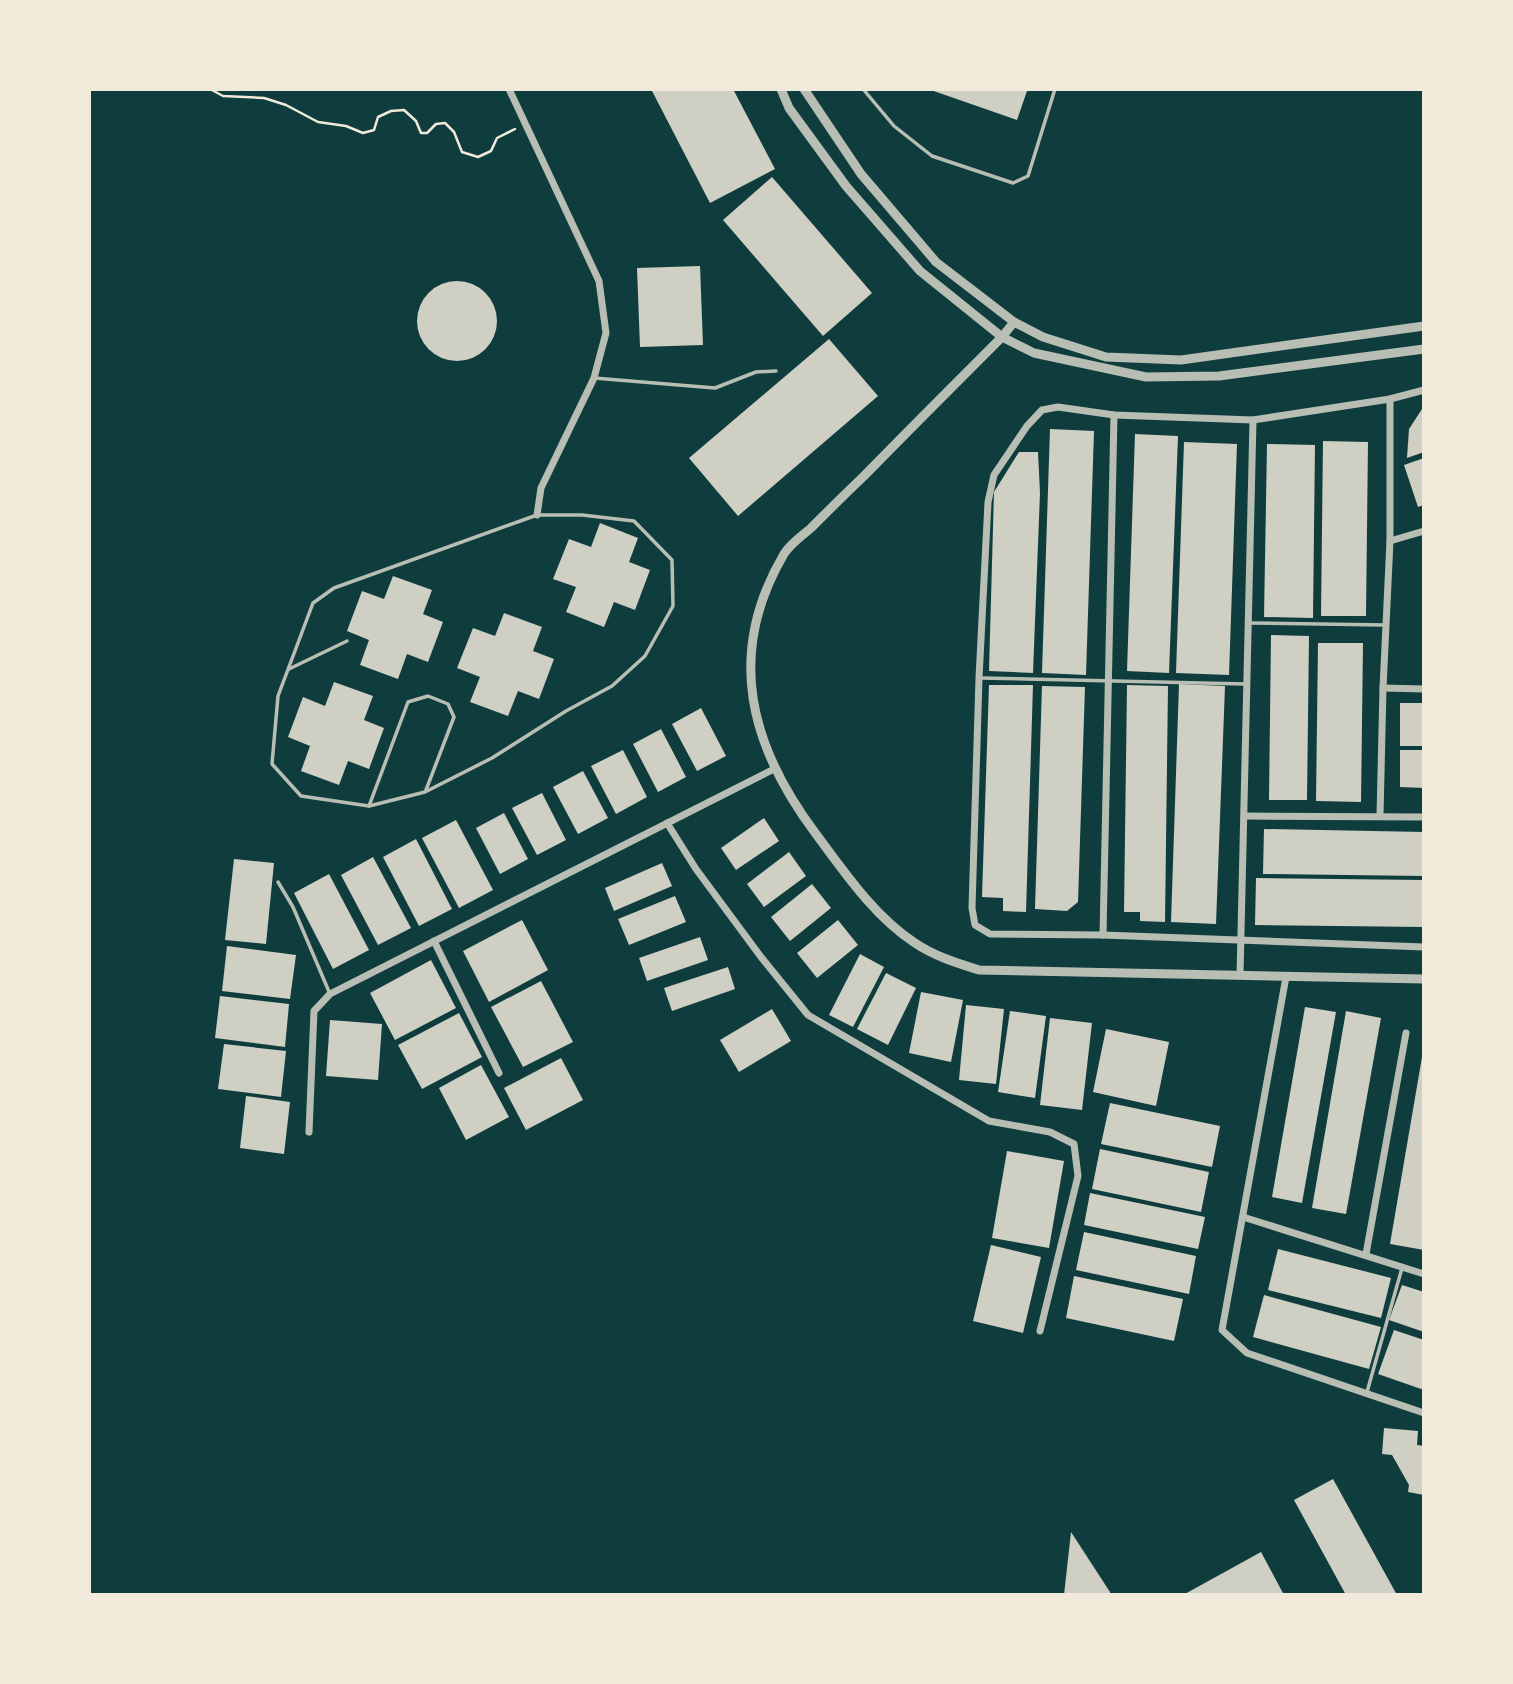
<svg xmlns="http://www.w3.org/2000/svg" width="1513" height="1684" font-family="Arial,sans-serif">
<rect width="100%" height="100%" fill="#0f3d3e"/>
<g fill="#cfcfc3">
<path d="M651,89H733L775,169L710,203Z"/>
<path d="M928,89H1022L1027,91L1017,120Z"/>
<path d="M772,177L872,293L823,336L723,220Z"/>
<path d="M700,266L703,345L640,347L637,268Z"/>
<circle cx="457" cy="321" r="40"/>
<path d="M829,339L878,396L738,516L689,458Z"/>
<path d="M1424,406V452L1407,458L1409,429Z"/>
<path d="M1050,429L1094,431L1086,675L1042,673Z"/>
<path d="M1135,434L1178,436L1169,673L1127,671Z"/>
<path d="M1323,441L1368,442L1366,616H1321Z"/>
<path d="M1184,442L1237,444L1229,675L1176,673Z"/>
<path d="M1267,444L1315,445L1313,618L1264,617Z"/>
<path d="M1019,452H1038L1040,493L1033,673L989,671L994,492Z"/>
<path d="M1424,458V505L1418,507L1404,465Z"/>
<path d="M600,523L638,538L629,562L650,570L635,610L614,602L604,627L566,612L576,587L553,579L569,539L591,547Z"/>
<path d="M393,576L432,590L423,614L443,622L428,662L407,654L398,679L360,665L369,640L347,631L362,591L384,599Z"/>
<path d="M504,613L542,627L533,651L554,659L539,699L518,691L508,716L470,702L480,677L457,668L473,628L495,636Z"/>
<path d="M1271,635L1309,636L1307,800H1269Z"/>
<path d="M1318,643H1363L1361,802L1316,801Z"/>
<path d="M334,682L373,696L364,720L384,728L369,769L348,761L339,785L301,771L310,746L288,737L303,697L325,706Z"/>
<path d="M1179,684L1225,686L1216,924L1171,922Z"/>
<path d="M989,685H1033L1026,912L1003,911V898L982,897Z"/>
<path d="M1127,685L1168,686L1165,922L1140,921V912H1124Z"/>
<path d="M1042,686L1085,687L1078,902L1067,911L1035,909Z"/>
<rect x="1400" y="703" width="24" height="43"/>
<path d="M701,708L726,756L697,771L672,724Z"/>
<path d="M661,729L686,777L658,792L633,744Z"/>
<path d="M623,750L647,797L616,814L591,766Z"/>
<path d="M1400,750H1424V788L1400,787Z"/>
<path d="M583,771L608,818L578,834L553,787Z"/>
<path d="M542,793L566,840L537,855L512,808Z"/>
<path d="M504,813L528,859L500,874L476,828Z"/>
<path d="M764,818L779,841L736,870L721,848Z"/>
<path d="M456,820L493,890L459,908L422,838Z"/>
<path d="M1264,829L1424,832V876L1263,874Z"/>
<path d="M416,839L452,909L419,926L383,857Z"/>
<path d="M789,852L806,876L764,907L747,884Z"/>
<path d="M373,857L411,928L378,945L341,875Z"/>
<path d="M234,859L274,863L266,944L225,940Z"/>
<path d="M662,863L672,886L614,911L605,888Z"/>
<path d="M329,874L369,950L333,969L294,893Z"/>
<path d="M1256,878L1424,880V927L1255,925Z"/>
<path d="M812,884L831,908L790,941L771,917Z"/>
<path d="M675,896L686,922L629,945L618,919Z"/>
<path d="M522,920L548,970L489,1002L463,951Z"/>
<path d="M838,920L858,945L817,978L797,953Z"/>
<path d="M700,937L708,960L647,981L639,958Z"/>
<path d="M227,946L296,955L290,999L222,991Z"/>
<path d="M860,954L884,967L853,1027L829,1015Z"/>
<path d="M431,960L456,1008L395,1040L370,993Z"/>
<path d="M728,967L735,989L672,1011L664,988Z"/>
<path d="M886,973L916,988L888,1045L857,1029Z"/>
<path d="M541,981L573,1042L523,1067L491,1007Z"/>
<path d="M921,992L963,1000L951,1062L909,1053Z"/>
<path d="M220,996L289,1004L285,1047L215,1038Z"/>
<path d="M966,1005L1004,1009L996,1084L959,1080Z"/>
<path d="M1305,1007L1336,1012L1302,1203L1272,1197Z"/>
<path d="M772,1009L791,1041L739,1072L720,1040Z"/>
<path d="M1010,1011L1046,1016L1035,1098L998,1092Z"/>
<path d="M1346,1011L1381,1018L1346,1214L1312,1208Z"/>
<path d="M459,1013L482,1057L422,1089L398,1045Z"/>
<path d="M1050,1018L1092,1023L1082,1110L1040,1105Z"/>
<path d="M330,1020L382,1024L378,1080L326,1076Z"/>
<path d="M1106,1029L1169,1042L1156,1106L1093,1092Z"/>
<path d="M224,1044L286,1051L281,1097L218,1089Z"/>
<path d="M1422,1057H1424V1250L1390,1244Z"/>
<path d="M561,1058L583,1100L526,1130L504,1088Z"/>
<path d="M481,1065L509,1117L466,1140L439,1088Z"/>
<path d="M246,1096L290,1102L284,1154L240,1148Z"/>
<path d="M1110,1103L1220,1126L1212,1167L1101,1144Z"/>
<path d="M1100,1149L1209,1172L1201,1212L1092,1189Z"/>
<path d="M1007,1151L1064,1161L1049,1248L992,1238Z"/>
<path d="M1090,1193L1205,1217L1198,1249L1084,1225Z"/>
<path d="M1084,1232L1196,1256L1189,1294L1076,1270Z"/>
<path d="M991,1245L1041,1257L1023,1333L973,1321Z"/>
<path d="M1278,1249L1391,1278L1381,1318L1268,1290Z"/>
<path d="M1074,1276L1183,1299L1174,1341L1066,1318Z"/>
<path d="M1402,1285L1424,1292V1332L1389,1320Z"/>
<path d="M1264,1295L1381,1327L1369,1369L1253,1337Z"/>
<path d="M1394,1330L1424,1340V1390L1378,1374Z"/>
<path d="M1384,1428L1418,1431L1417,1445L1424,1446V1495L1408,1492L1409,1485L1392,1455L1382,1454Z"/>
<path d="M1333,1479L1397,1595H1346L1294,1500Z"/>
<path d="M1071,1532L1110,1592V1595H1064Z"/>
<path d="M1261,1552L1284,1595H1183Z"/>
</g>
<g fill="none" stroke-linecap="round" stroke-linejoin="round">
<path stroke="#f1e9da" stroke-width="2.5" d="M210,89L223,96L264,98L286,105L318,122L346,126L363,133L374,130L378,117L391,111L404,110L416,121L421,133H427L436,124L445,123L454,132L462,152L478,157L491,151L497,138L515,129"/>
<g stroke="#b8beb3" stroke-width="3.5">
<path d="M863,89L894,126L932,156L1013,183L1028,176L1055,89"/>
<path d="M594,378L715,388L756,372L776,371"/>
<path d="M537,515H582L634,521L672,560L673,606L645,656L612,686L566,711L492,758L425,792L369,806L301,796L272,764L278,696L313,603L334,588Z"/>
<path d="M1250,623L1385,625"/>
<path d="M289,669L347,641"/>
<path d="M981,678L1246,684"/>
<path d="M369,806L408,702L428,696L448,704L454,717L426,790"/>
<path d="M278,882L293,907L330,994"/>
<path d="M1367,1392L1402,1268"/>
</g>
<g stroke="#b8beb3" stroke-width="7">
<path d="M509,89L599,281L606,333L594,378L541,488L537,515"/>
<path d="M1424,390L1390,399L1253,420L1114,415L1058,407L1042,410L1027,426L994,475L988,502L979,678L972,908L975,925L990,934L1103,935L1424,947"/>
<path d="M1390,541L1424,531"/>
<path d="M1383,688L1424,689"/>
<path d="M1245,816L1424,817"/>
<path d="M1380,816L1383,688L1390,541V399"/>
<path d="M667,823L696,869L761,957L808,1015L989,1121L1050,1132L1074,1144L1078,1176L1040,1331"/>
<path d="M1103,935L1114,415"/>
<path d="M434,941L499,1073"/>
<path d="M1240,975L1253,420"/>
<path d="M1286,977L1222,1330L1247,1353L1424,1413"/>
<path d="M309,1132L314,1011L330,994L774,769"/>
<path d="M1243,1217L1424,1274"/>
<path d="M1366,1254L1406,1033"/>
</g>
<g stroke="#b8beb3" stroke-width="9">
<path d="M781,89L789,108L846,186L920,271L1002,337L1034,353L1146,377L1219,376L1424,349"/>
<path d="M804,89L861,174L936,262L1014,322L1043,337L1106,357L1181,360L1424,326"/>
<path d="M1014,322L1002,337C956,383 910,429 864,476C846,493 828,511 811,528C802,536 790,544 784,554C725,654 750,746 816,834C845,873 874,916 915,943C934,956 957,963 979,970L1424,979"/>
</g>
</g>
<rect width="1513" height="1684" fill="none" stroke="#f1e9da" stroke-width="182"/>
</svg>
